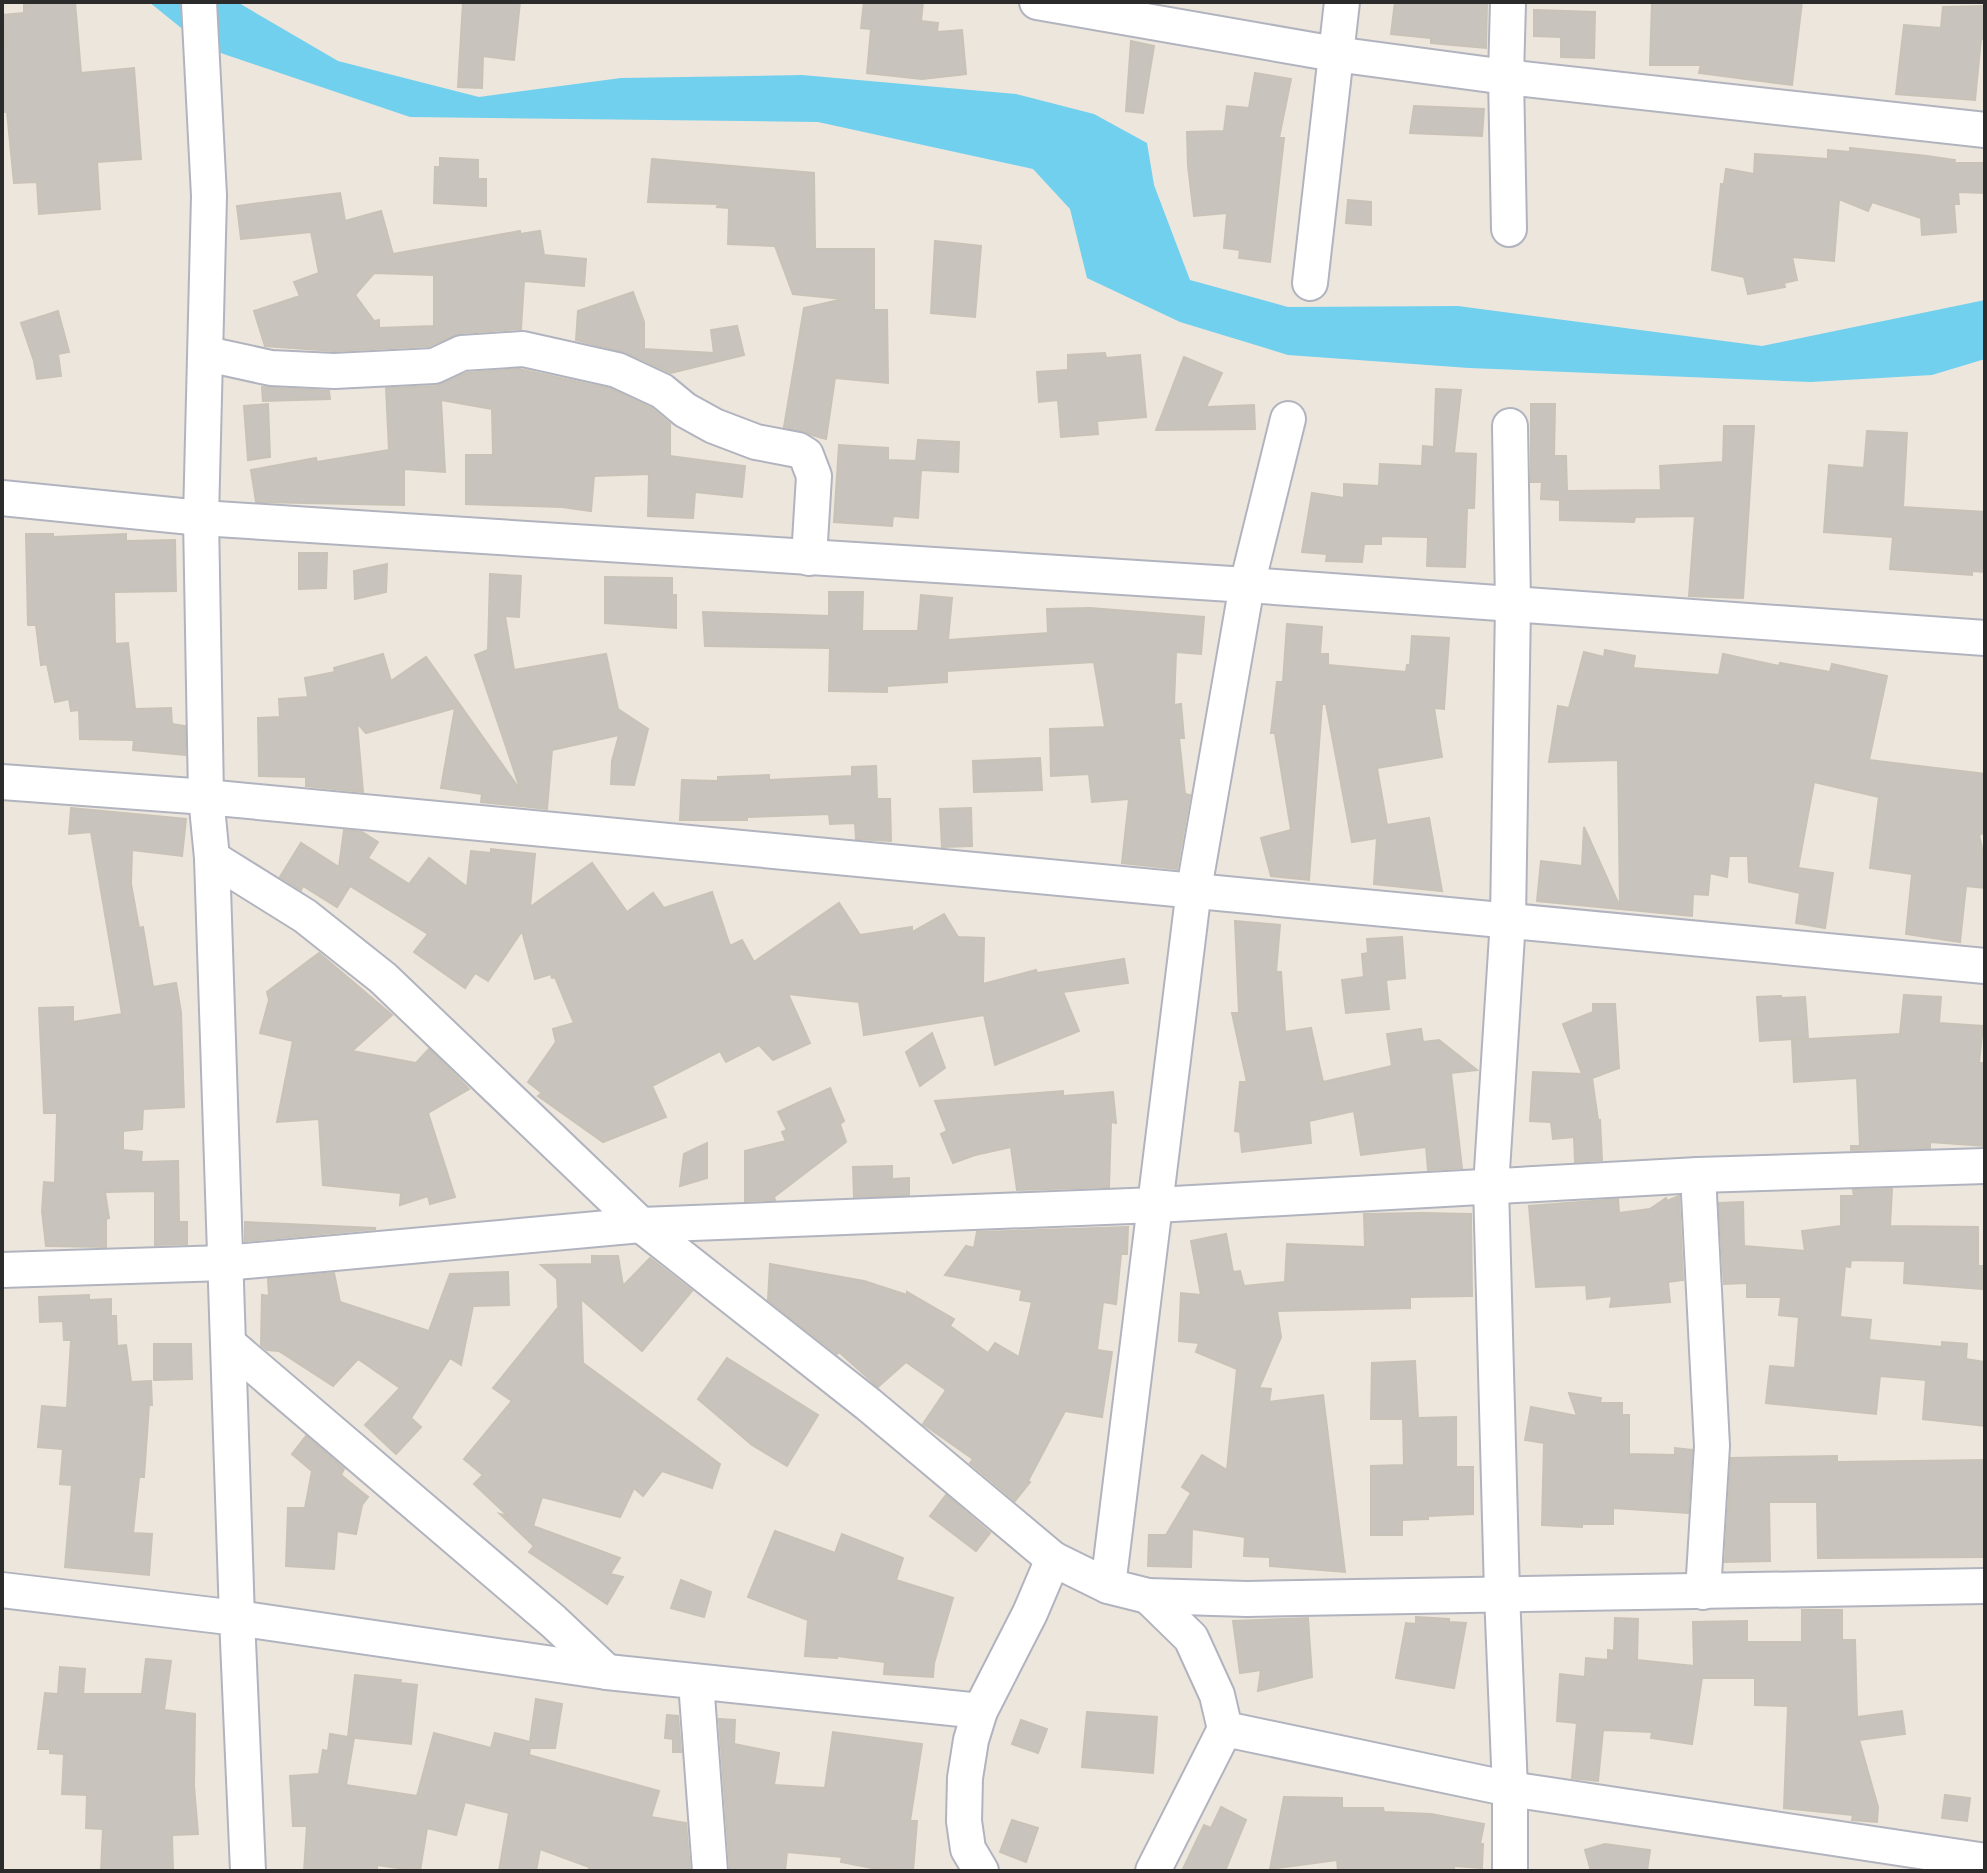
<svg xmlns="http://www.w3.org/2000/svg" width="1987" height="1873" font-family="'Alegreya Sans',sans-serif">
<rect width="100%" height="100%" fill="#ede6dd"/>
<path fill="#71d0ee" d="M149,2H237L338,61L479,97L621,78L802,75L1016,94L1094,114L1147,143L1154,185L1190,280L1288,307L1458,306L1762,346L1985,300V359L1932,375L1811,382L1469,368L1288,355L1180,322L1087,278L1070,209L1033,169L818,122L410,117L206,48Z"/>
<g fill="#c8c3bd" stroke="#c8c2b7" stroke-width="2" fill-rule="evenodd">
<path d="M75,2L81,73L134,68L141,159L97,162L100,209L39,214L37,182L14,183L7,112H2V48L5,47L3,15L24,13V4Z"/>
<path d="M463,2H520L514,60L483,56L482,88L458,87Z"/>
<path d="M864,2H923L921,21L938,23L937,32L962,30L966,74L922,79L867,73L871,29L861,28Z"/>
<path d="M1395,2H1487L1486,48L1431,43V38L1391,34Z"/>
<path d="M1652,2H1802L1792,85L1699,73L1701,65H1650Z"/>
<path d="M1985,6V39H1981L1975,100L1896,94L1904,25L1941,28L1943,7Z"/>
<path d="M1534,10L1595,12L1594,58L1561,57V37L1534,36Z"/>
<path d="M1131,41L1154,46L1143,113L1126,111Z"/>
<path d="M1255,73L1291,79L1279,138H1284L1270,262L1239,258L1240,250L1224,248L1227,213L1194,216L1188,166L1187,132L1224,131L1227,106L1249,108Z"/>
<path d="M1414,106L1484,109L1482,136L1410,133Z"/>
<path d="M1850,148L1927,156L1955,160L1954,163H1985V193L1958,192L1959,204H1954L1956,232L1922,235L1921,218L1872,202L1868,211L1839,199L1834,261L1792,257L1797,280L1784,283L1785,287L1748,294L1744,277L1712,270L1721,184H1724L1726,169L1754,174L1755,154L1828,159V150L1850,152Z"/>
<path d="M440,158L478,160V179H486V206L434,203L435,167H440Z"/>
<path d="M652,159L814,173L815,249H874V310H887L888,383L835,378L826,439L784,427L804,308L843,299L793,294L775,246L728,244L729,208L717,207L718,204L648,202Z"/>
<path d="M340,193L345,221L381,211L393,254L520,231V234L540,231L544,255L586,259L584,286L524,281L521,329L460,333L429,346L334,351L265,346L254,311L300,296L294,282L319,273L311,232L241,239L237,206ZM374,273L434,275V326L379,328V320L374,321L355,295Z"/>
<path d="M1348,200L1371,202V225L1346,223Z"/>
<path d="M935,241L981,246L975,317L931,313Z"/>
<path d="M633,292L644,322V349L714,353L711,330L737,326L744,355L671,373L625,352L576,340L578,311Z"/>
<path d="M58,311L69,352L58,354L61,376L37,379L34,361L21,323Z"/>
<path d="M1105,353L1106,358L1140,355L1146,417L1097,421L1098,434L1061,437L1058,400L1039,402L1037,372L1068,370V355Z"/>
<path d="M1184,357L1222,373L1206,407L1254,405L1255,429L1156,430Z"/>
<path d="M519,369L611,389L651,408L670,424V456L745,466L742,497L695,492L693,518L648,516L649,474L594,476L591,511L562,507L466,504V455H493L492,409L441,400L445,472L404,469V505L256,502L251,470L316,458L317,462L389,450L386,388L436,386L467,373Z"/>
<path d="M262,387L329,391L330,399L263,401Z"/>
<path d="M1436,389L1461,390L1454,453L1476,454L1474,508H1467L1465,567L1427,566L1428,537L1381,536V544H1364L1362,562L1326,561L1327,554L1302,552L1312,493L1344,498V484L1379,486L1380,464L1422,466L1423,446L1434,447Z"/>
<path d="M268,404L270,457L248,460L244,406Z"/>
<path d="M1531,404H1555L1554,456H1566L1567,491L1661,490L1660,466L1723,462L1724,426H1754L1743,598L1689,596L1695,516L1635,517L1634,522L1560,520V500L1541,499L1542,482H1531Z"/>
<path d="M1867,431L1907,433L1903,507L1985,512V572L1972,571V575L1890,569L1893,537L1824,532L1829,465L1864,468Z"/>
<path d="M918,440L959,442L958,472L921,470L918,518L893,516L892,526L834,522L839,445L888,448V460L916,461Z"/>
<path d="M26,534H53V537L126,534V541L175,540L176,591L114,592L115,644L128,643L135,709L171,708L172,724L185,726V755L133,750L134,740L80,739L79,710L71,711L69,699L55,702L47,664L41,665L36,625H28Z"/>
<path d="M299,553H327L326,588L299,589Z"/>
<path d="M387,564L386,592L355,599L354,571Z"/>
<path d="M490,574L521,576L519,617L505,616L514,670L606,654L618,709L648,729L634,785L611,784L612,761L619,735L552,750L547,809L481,802L482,794L441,788L455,708L366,733L357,723L363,792L306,786V777L259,776L258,718L280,717L279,699L308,697L305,678L335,672L334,668L383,654L391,681L426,657L521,791L475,655L488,650Z"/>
<path d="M605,577L672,578V595H676V628L605,623Z"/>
<path d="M829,592H863L862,631H918L921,595L952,598L948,640L1048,633L1047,609L1090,608L1204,617L1201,654L1176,652L1174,705L1181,704L1184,738H1179L1185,794L1190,795L1177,869L1122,863L1129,799L1092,802L1089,774L1051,776L1050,729L1105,727L1094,662L947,671V682L887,686V692L829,691L830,648L705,646L703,612L829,616Z"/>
<path d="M1287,624L1322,627L1320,654H1328V665L1406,672L1407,665H1410L1412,636L1449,638L1444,709L1434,708L1442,757L1377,768L1387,825L1429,818L1442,891L1374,884L1377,838L1352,842L1326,704H1322L1309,880L1271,876L1261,838L1291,830L1275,733H1271L1277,682H1283Z"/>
<path d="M1605,650L1635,656L1633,668L1719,675L1723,654L1779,666L1780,663L1830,672L1832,664L1887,676L1869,760L1985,774V832L1979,835L1985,861V888L1966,886L1960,942L1906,934L1912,874L1870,868L1879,797L1814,782L1798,868L1833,873L1825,928L1796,923L1800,893L1749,882L1748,856H1729L1727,877L1710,873L1708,895L1693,894L1692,916L1537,901L1541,861L1582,866L1584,827L1620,907L1618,760L1549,762L1558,706L1569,708L1584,652L1604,657Z"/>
<path d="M1040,758L1042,790L974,792L973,761Z"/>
<path d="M876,766L877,799H890L891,841L856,839L855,823L830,824L829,814L747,817V820H680L682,780L718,781V777L769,775V780L852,776V767Z"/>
<path d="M71,808L186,819L182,856L132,850L131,884L139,928L143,927L153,987L176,983L181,1012L184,1107L143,1109L142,1129L123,1131V1150L142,1152L141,1162L178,1161L179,1222H187V1244L155,1245V1191L105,1192L109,1218L106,1219V1247L46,1246L42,1211L44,1182L55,1183L57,1113H44L39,1008L73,1007V1022L122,1014L91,832L69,834Z"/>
<path d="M971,808L972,846L942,847L940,809Z"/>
<path d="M344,830L362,832L378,842L368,858L409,884L429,858L467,887L471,851L491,853V849L535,854L530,907L592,863L627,912L653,893L664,908L712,892L730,946L742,940L754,962L839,903L860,935L912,927V932L944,914L958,937L984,938L983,984L1036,970L1037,973L1124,959L1128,983L1063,992L1079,1031L995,1065L984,1015L864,1035L859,1002L788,994L810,1043L773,1060L759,1045L726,1062L720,1051L652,1086L666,1117L603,1142L538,1096L542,1093L528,1082L556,1042L553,1029L574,1023L555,977L552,978L551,974L535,979L522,931L488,981L475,973L465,988L414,952L428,934L350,886L337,907L303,886L301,890L280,877L301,843L339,867Z"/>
<path d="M1235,921L1280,925L1276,972H1281L1285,1032L1311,1028L1323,1082L1392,1066L1387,1034L1421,1029L1423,1042L1439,1040L1477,1070L1451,1073L1462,1168L1428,1170L1426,1147L1361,1155L1354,1111L1309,1121L1311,1143L1242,1152L1240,1132L1235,1131L1240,1082H1247L1232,1013H1239Z"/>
<path d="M1402,937L1405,978L1386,980L1389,1009L1346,1013L1342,980L1364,977L1362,954L1368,953L1367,939Z"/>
<path d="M319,953L392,1015L352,1051L416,1063L429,1049L469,1089L428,1113L455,1197L430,1204L428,1196L400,1205L401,1193L323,1185L319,1119L277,1122L293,1041L260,1033L269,1000L267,992Z"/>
<path d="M1904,995L1941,997L1939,1023L1983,1026L1979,1063H1985V1146L1930,1142V1148L1851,1150V1146H1860L1857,1078L1794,1082L1792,1040L1900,1034Z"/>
<path d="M1781,996V998L1805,997L1808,1038L1760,1041L1757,997Z"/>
<path d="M1593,1004H1615L1619,1068L1592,1078L1598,1120H1600L1602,1160L1575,1162L1574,1137L1553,1139L1551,1122L1530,1121L1533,1072L1582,1074L1563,1024L1593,1012Z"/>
<path d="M932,1033L945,1068L920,1086L906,1052Z"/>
<path d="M830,1088L844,1121L840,1124L846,1142L774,1197L775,1200L745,1201V1151L786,1141L782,1132L787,1130L778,1112Z"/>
<path d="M1063,1091V1096L1113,1092L1116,1123L1111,1122L1109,1187L1017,1190L1011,1147L975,1155L953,1163L941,1134L947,1131L935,1101Z"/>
<path d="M707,1143V1178L680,1186L684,1154Z"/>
<path d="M892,1166V1179L909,1178V1195L854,1197L853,1167Z"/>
<path d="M1892,1189L1890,1226L1978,1227V1266H1982V1289L1904,1283L1905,1261L1851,1260L1850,1267L1845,1266L1840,1317L1871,1320L1869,1340L1942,1347V1342L1967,1344L1966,1359L1985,1362V1426L1923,1419L1926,1380L1880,1376L1876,1414L1766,1403L1770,1366L1795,1368L1799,1317L1779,1315L1781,1297H1747V1283L1724,1284L1719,1203L1743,1202L1744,1246L1805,1251L1802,1231L1841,1226V1196H1854L1853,1190Z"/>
<path d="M1679,1196L1683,1280L1668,1282L1670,1302L1610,1307L1612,1296L1587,1299L1586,1285L1536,1287L1529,1206L1618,1199L1619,1213L1650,1209L1666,1198L1667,1201Z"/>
<path d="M1423,1213L1471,1214L1472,1296L1410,1297V1308L1277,1311L1281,1337L1259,1388L1271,1389L1269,1402L1323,1395L1345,1572L1270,1566V1557L1244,1556L1245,1537L1192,1529L1191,1567L1148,1566L1149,1535H1166L1191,1493L1182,1487L1202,1455L1227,1470L1237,1369L1196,1352L1199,1343L1179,1341L1181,1293L1201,1295L1191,1241L1226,1234L1233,1272L1240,1271L1244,1286L1285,1282L1287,1244L1365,1247L1364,1214Z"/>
<path d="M245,1222L375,1228V1229L245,1241Z"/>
<path d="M1128,1227L1127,1254H1121L1116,1304L1103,1302L1097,1350L1112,1352L1102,1417L1065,1411L1028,1481L1030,1482L1015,1501L970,1463L973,1459L923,1424L946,1390L906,1362L878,1387L839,1352L837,1354L768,1300L770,1264L864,1281L907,1295V1292L954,1319L950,1326L988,1353L995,1343L1019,1357L1032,1302L1020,1300L1022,1290L945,1275L966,1246L974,1248L977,1232Z"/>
<path d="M592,1256H618L623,1286L650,1258L692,1291L642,1351L581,1299L583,1363L720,1464L712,1488L662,1471L643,1496L634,1488L620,1517L542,1497L533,1526L620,1558L610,1574L623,1577L607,1604L529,1552L534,1546L500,1514L508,1516L474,1484L483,1475L464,1459L512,1401L493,1388L561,1304L558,1305L557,1279L541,1265L592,1264Z"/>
<path d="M508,1272L509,1305L473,1306L461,1365L450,1358L411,1418L421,1427L396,1454L365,1425L400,1388L358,1359L333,1386L279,1351L267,1350L261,1345L262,1295L269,1296L268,1279L334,1273L340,1302L429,1331L450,1274Z"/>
<path d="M89,1295V1300L111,1299V1316H116L117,1346L126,1345L131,1382L151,1381L152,1405H149L144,1477H139L133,1533L152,1534L149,1575L65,1567L72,1485L60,1484L63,1449L38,1447L42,1406L67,1408L71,1340H64L63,1321L40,1322L39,1297Z"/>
<path d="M154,1344H191L192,1379L154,1380Z"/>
<path d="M727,1358L818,1415L787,1466L752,1445L698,1399Z"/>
<path d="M1415,1361L1418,1418L1456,1417V1467H1473V1514L1428,1516V1519L1402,1520V1535H1371V1466L1404,1465L1403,1419H1371L1372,1363Z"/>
<path d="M1569,1393L1601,1398L1600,1403H1622V1415H1629V1454L1675,1455V1448L1692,1450L1688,1513L1613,1508V1524H1582V1527L1542,1525L1544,1443L1525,1440L1531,1407L1577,1416Z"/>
<path d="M306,1436L344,1469L341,1475L368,1497L362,1505L356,1534L337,1531L334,1569L286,1566L288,1508H305L312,1471L292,1454Z"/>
<path d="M1837,1456V1462L1985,1460V1557L1818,1558L1817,1502H1769L1770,1561L1725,1562L1731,1458Z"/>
<path d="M946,1495L990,1533L976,1551L930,1516Z"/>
<path d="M775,1531L835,1553L842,1534L903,1558L896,1580L953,1598L934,1663L933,1677L884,1674L885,1662L837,1656V1658L805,1656L808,1620L748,1597Z"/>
<path d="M681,1580L711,1592L704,1617L671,1608Z"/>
<path d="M1802,1610H1842V1640H1855L1857,1717L1902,1711L1905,1734L1859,1740L1878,1807L1877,1822L1852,1820L1853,1815L1784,1808L1788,1706L1755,1705V1678H1702L1692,1744L1651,1738L1652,1732L1603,1730L1598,1781L1572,1778L1577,1723L1557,1721L1560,1674L1585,1677L1586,1658L1608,1660V1650L1614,1651L1615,1618L1638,1619L1637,1660L1694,1666L1693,1622L1747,1621V1642H1802Z"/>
<path d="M1416,1617L1449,1619V1622L1466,1623L1454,1688L1396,1678L1406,1623L1416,1624Z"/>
<path d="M1308,1618L1312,1677L1258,1691L1261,1670L1240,1673L1233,1621Z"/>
<path d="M146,1659L171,1661L164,1710L195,1714L194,1786L198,1834L172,1835L173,1871H101L103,1829L86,1828L87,1795L62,1794L64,1754L50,1753V1749H38L45,1693L58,1694L60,1667L85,1669L83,1694H142Z"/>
<path d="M355,1675L401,1680L400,1683L417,1685L411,1744L348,1737Z"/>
<path d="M536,1699L562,1704L555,1748H530L529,1755L659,1791L651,1817L686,1823L690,1871H589V1867L540,1849L536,1871H499L509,1813L465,1802L456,1835L427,1828L420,1871L377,1865V1871H304L307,1826H293L290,1776L319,1774L323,1750L328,1751L330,1734L354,1738L346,1785L417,1796L434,1733L491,1748L495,1733L530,1742Z"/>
<path d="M1087,1712L1157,1717L1153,1773L1082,1767Z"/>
<path d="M667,1715L678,1716L681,1752H673V1739L665,1738Z"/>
<path d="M719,1719L735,1720L734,1744L779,1753L774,1785L825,1788L833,1732L922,1744L910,1821H917L913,1871L872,1868L841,1862L842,1857L787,1852L785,1871L730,1870Z"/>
<path d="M1021,1720L1047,1729L1038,1753L1012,1744Z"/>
<path d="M1945,1795L1970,1798L1967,1821L1942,1818Z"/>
<path d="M1284,1797L1342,1798V1808H1383L1384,1812L1431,1814L1484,1824L1480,1844H1483L1482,1868L1454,1866V1871H1338L1337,1860L1270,1869Z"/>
<path d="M1221,1807L1246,1820L1225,1871H1182L1204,1825L1211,1828Z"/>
<path d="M1012,1820L1038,1828L1026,1862L1000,1852Z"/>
<path d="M1605,1844L1650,1850L1647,1871H1591L1585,1850Z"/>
</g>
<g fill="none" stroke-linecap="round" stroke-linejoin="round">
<g stroke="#b1b4bf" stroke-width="38">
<g id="minor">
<path d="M199,2L209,196L201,518L206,797L212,858C220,1111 231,1364 237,1618L607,1672L980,1711"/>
<path d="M1037,2L1335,54L1506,77L1985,130"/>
<path d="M1508,2L1506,77L1509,229"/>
<path d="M1310,283L1342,2"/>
<path d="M207,354L271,368L334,371L434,366L462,353L523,349L617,370L662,391L685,410L714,426L756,442L798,450L806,455L814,476L809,558"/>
<path d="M1510,426L1513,604L1508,920L1491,1186L1502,1593L1510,1789V1871"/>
<path d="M2,498L201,518L1247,585L1985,638"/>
<path d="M2,782L206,797L1985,966"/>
<path d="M212,858L305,916L383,978L641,1225L868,1404L1053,1559L1108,1586L1148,1596L1247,1599L1985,1586"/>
<path d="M1698,1175L1712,1446L1703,1592"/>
<path d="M2,1270L225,1263L641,1225L1156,1205L1698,1175L1985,1166"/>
<path d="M231,1346L553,1621L607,1672"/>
<path d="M1108,1586L1194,889L1247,585L1288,419"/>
<path d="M2,1590L237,1618L248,1871"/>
<path d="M1148,1596L1191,1638L1217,1695L1225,1729L1510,1789L1985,1861"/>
<path d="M696,1682L710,1871"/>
<path d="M981,1871L968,1849L964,1821L965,1778L971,1740L980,1711L1030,1613L1053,1559"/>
<path d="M1153,1871L1225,1729"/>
</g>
</g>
<use href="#minor" stroke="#fff" stroke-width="34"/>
</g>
<rect width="1987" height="1873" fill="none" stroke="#2b2b2b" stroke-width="8"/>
</svg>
